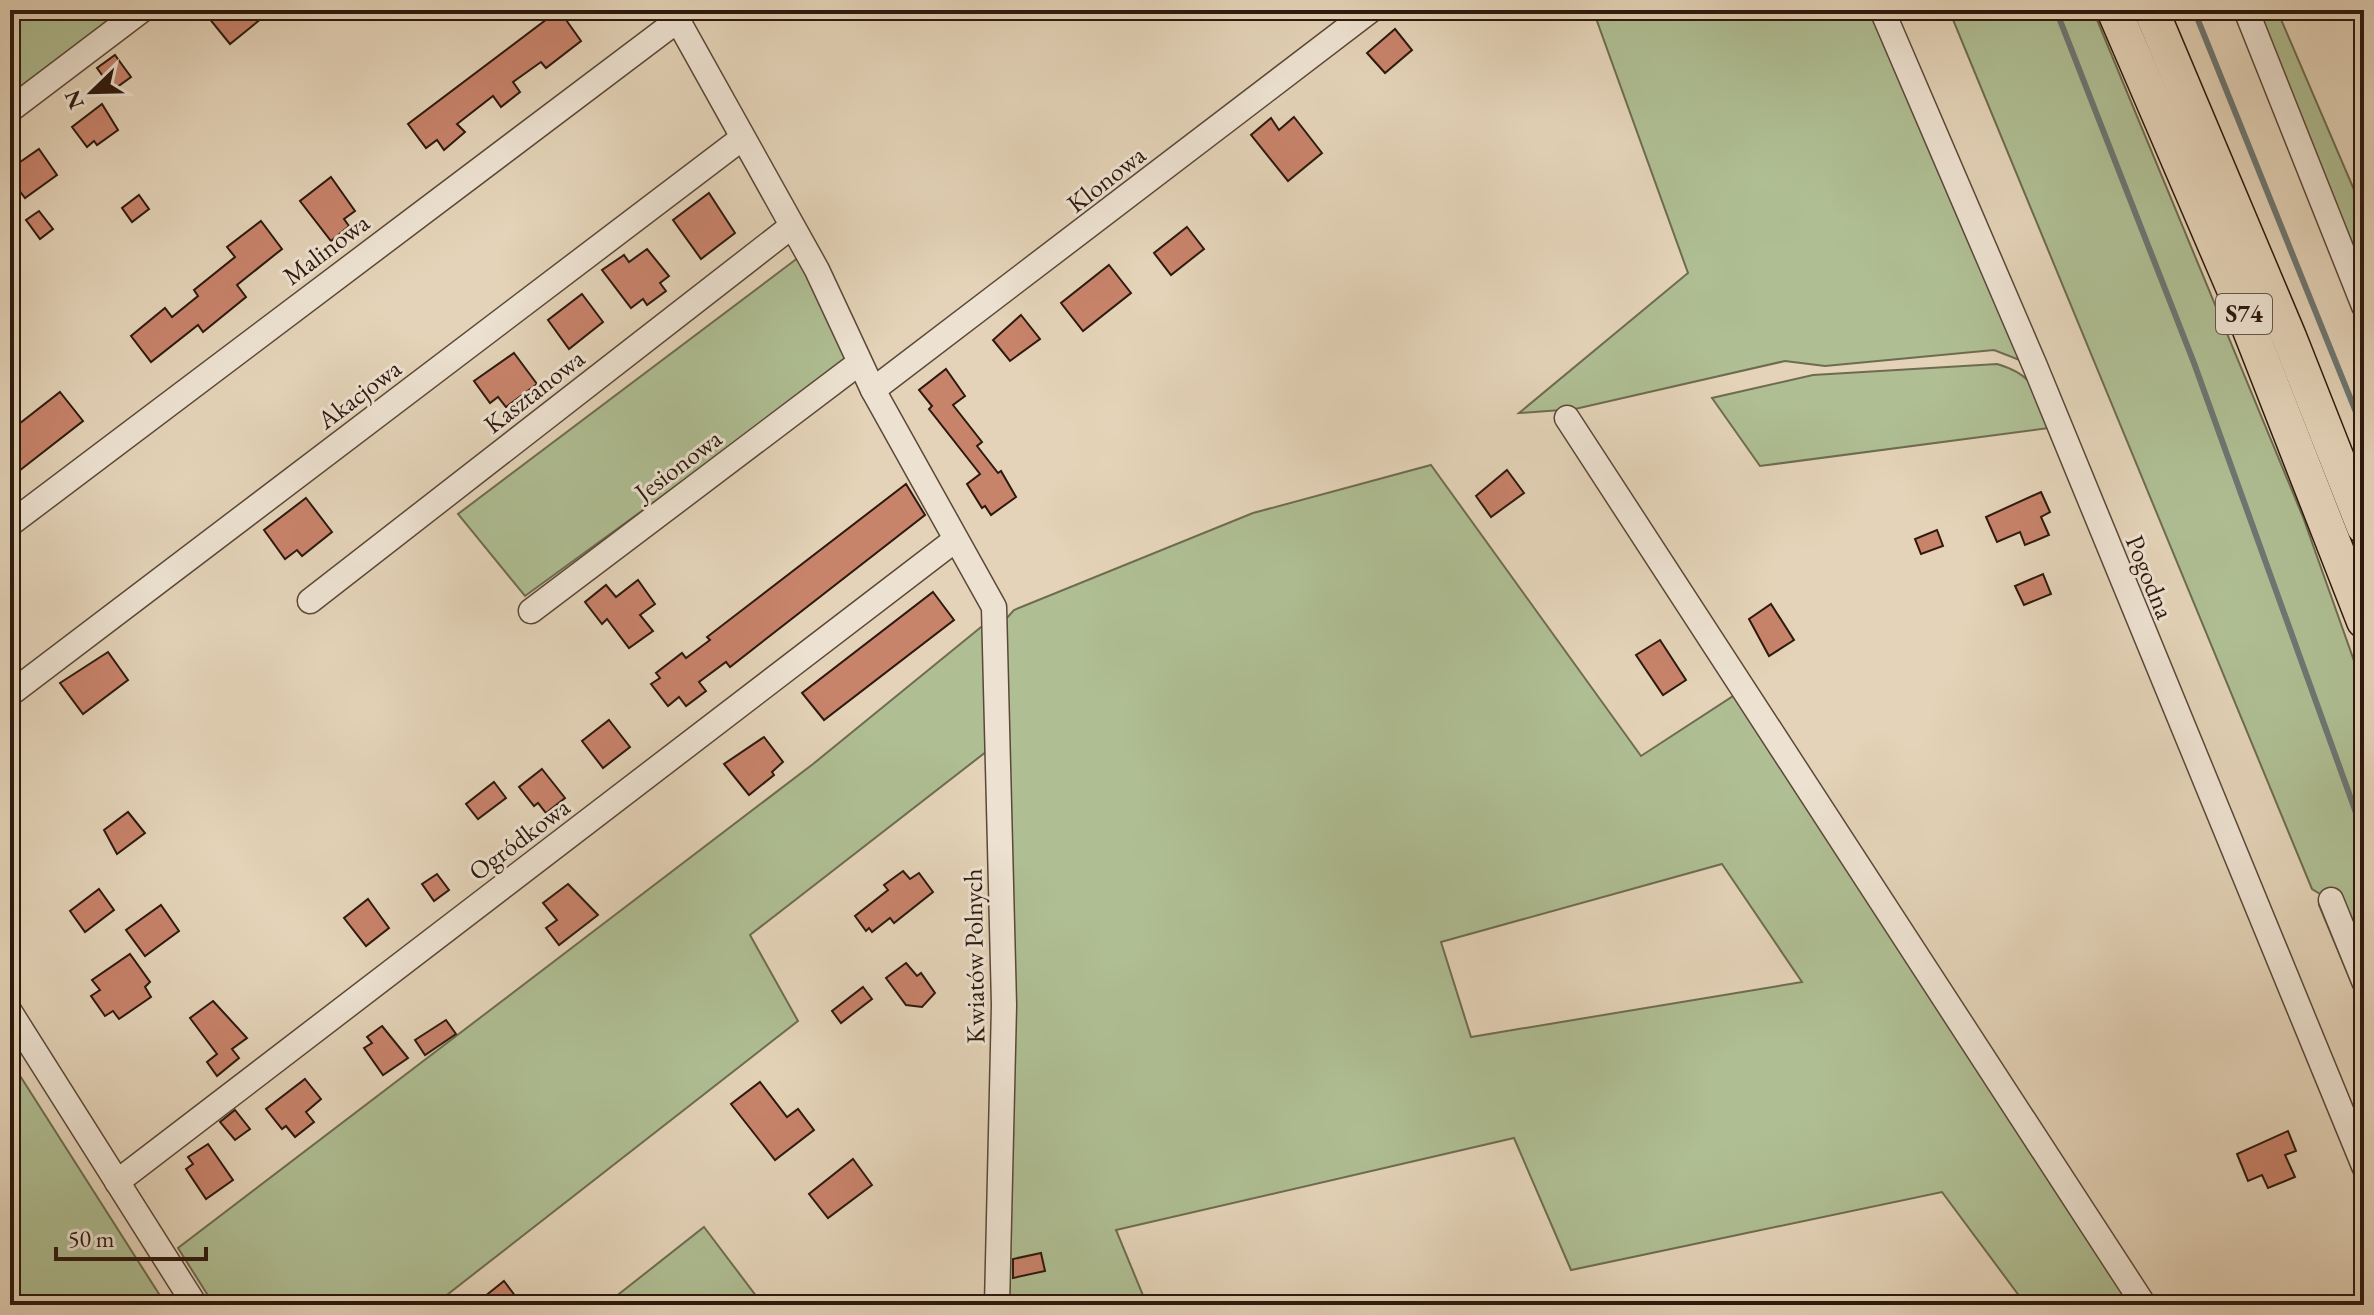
<svg xmlns="http://www.w3.org/2000/svg" width="2374" height="1315" font-family="'EB Garamond',serif">
<rect width="100%" height="100%" fill="#e4d3b8"/>
<filter id="stains"><feTurbulence type="fractalNoise" baseFrequency=".0025" numOctaves="4"/><feColorMatrix values="0 0 0 0 .2 0 0 0 0 .09 0 0 0 0 .02 0 0 0 .5 -.17"/></filter>
<radialGradient id="worn" r=".72"><stop offset=".6" stop-color="#630" stop-opacity="0"/><stop offset="1" stop-color="#630" stop-opacity=".3"/></radialGradient>
<g fill="#afbe93" stroke="#6e6c50" stroke-width="2" fill-rule="evenodd">
<path d="M10,10H142L10,110Z"/>
<path d="M1593,10H1882L2035,366L1994,350L1825,366L1785,361L1575,409L1519,413L1688,273Z"/>
<path d="M1949,10H2093L2303,517L2364,689V1013L2319,905L2330,900L2312,889Z"/>
<path d="M2256,10H2277L2364,213V275Z"/>
<path d="M799,257L848,361L525,596L458,514Z"/>
<path d="M1997,364C2037,376 2035,391 2049,428L1760,466L1712,398L1813,375Z"/>
<path d="M1431,465L1641,756L1744,689L2144,1305H2026L1942,1192L1571,1270L1514,1138L1116,1230L1147,1305H1005V620L1014,610L1253,513ZM1722,864L1802,982L1471,1037L1441,942Z"/>
<path d="M986,623L991,748L750,935L798,1021L434,1305H214L178,1248L813,764Z"/>
<path d="M10,1060L166,1305H10Z"/>
<path d="M704,1227L763,1305H605Z"/>
</g>
<g fill="none" stroke-linecap="round" stroke-linejoin="round">
<g stroke="#6d7773" stroke-width="6">
<path d="M2056,10L2194,363L2364,835"/>
<path d="M2194,10L2364,432"/>
</g>
</g>
<g fill="#c8836b" stroke="#2d190e" stroke-width="2">
<path d="M217,10H272L230,44L208,17Z"/>
<path d="M559,10L581,41L546,68L541,62L513,82L520,92L501,107L493,96L457,124L465,132L444,150L437,140L426,148L408,124Z"/>
<path d="M1395,29L1412,50L1385,73L1367,53Z"/>
<path d="M115,55L131,77L113,90L97,68Z"/>
<path d="M102,104L118,130L97,145L94,141L87,147L72,127Z"/>
<path d="M1294,117L1322,153L1288,181L1251,135L1271,118L1279,130Z"/>
<path d="M39,149L57,175L25,198L10,178V169Z"/>
<path d="M331,177L355,211L344,219L349,226L331,241L300,201Z"/>
<path d="M709,193L735,233L701,259L673,220Z"/>
<path d="M139,195L149,209L132,222L122,208Z"/>
<path d="M39,211L53,229L40,239L26,220Z"/>
<path d="M261,221L282,249L237,285L246,297L203,332L198,325L151,362L131,336L165,308L172,317L198,296L194,290L235,257L227,247Z"/>
<path d="M1187,227L1204,249L1171,275L1154,253Z"/>
<path d="M647,249L669,276L660,283L666,291L647,305L643,299L631,308L602,270L624,255L629,262Z"/>
<path d="M1109,265L1131,293L1083,331L1061,303Z"/>
<path d="M582,294L603,322L569,349L548,320Z"/>
<path d="M1021,315L1040,339L1010,361L993,340Z"/>
<path d="M514,353L537,384L506,407L498,397L490,403L474,381Z"/>
<path d="M946,369L965,396L953,405L982,442L977,446L998,473L1001,471L1016,497L991,515L985,506L982,508L967,484L980,474L929,409L932,406L919,390Z"/>
<path d="M60,392L83,421L10,478V431Z"/>
<path d="M1507,470L1524,493L1491,517L1476,496Z"/>
<path d="M906,484L925,515L730,667L726,662L699,682L706,691L686,706L679,697L668,706L651,684L660,678L656,673L682,653L686,658L710,640L707,637Z"/>
<path d="M2041,492L2050,512L2041,517L2049,535L2025,545L2020,532L1997,542L1986,517Z"/>
<path d="M306,498L332,532L302,556L297,550L285,559L264,530Z"/>
<path d="M1937,530L1943,546L1921,554L1915,539Z"/>
<path d="M2043,574L2051,594L2024,605L2015,586Z"/>
<path d="M638,580L655,604L640,615L653,631L629,648L607,619L602,624L585,602L606,585L616,597Z"/>
<path d="M933,592L954,620L824,720L802,693Z"/>
<path d="M1771,604L1794,640L1769,656L1749,619Z"/>
<path d="M1660,640L1686,680L1663,695L1636,655Z"/>
<path d="M108,652L128,680L83,714L60,683Z"/>
<path d="M609,720L630,747L603,768L582,741Z"/>
<path d="M764,737L783,762L772,772L774,775L749,795L724,764Z"/>
<path d="M542,769L565,798L546,813L538,803L534,806L519,787Z"/>
<path d="M494,782L506,798L478,819L466,804Z"/>
<path d="M128,812L145,833L117,854L104,830Z"/>
<path d="M903,871L910,879L919,873L933,892L894,923L890,918L872,932L869,928L866,931L855,916L888,890L884,885Z"/>
<path d="M437,874L449,890L434,901L422,884Z"/>
<path d="M568,884L598,915L559,945L546,928L557,920L543,903Z"/>
<path d="M99,889L114,910L85,932L70,911Z"/>
<path d="M368,899L389,928L366,946L344,918Z"/>
<path d="M161,905L179,931L145,956L126,930Z"/>
<path d="M130,954L150,982L145,987L151,997L119,1019L113,1011L105,1016L91,996L100,990L92,980Z"/>
<path d="M906,963L917,976L921,973L935,993L922,1007L906,1005L886,978Z"/>
<path d="M863,987L872,999L841,1023L832,1011Z"/>
<path d="M213,1001L247,1038L232,1049L239,1058L217,1076L207,1062L217,1054L190,1018Z"/>
<path d="M446,1020L456,1034L425,1055L415,1040Z"/>
<path d="M382,1026L408,1058L383,1075L364,1048L372,1043L367,1037Z"/>
<path d="M305,1079L321,1099L306,1112L314,1122L295,1137L286,1126L282,1129L266,1109Z"/>
<path d="M760,1082L787,1117L798,1109L814,1130L775,1160L731,1104Z"/>
<path d="M235,1110L250,1129L235,1140L220,1122Z"/>
<path d="M2288,1131L2296,1151L2285,1155L2295,1177L2268,1188L2262,1175L2248,1181L2237,1154Z"/>
<path d="M208,1144L233,1180L206,1199L186,1169L193,1164L188,1157Z"/>
<path d="M853,1159L872,1185L828,1218L809,1194Z"/>
<path d="M1041,1253L1045,1271L1013,1278V1259Z"/>
<path d="M504,1281L522,1305H474Z"/>
</g>
<g fill="none" stroke-linecap="round" stroke-linejoin="round">
<g stroke="#5b4838" stroke-width="27">
<g id="minor">
<path d="M672,10L817,270L873,390L994,607L1004,1005L997,1305"/>
<path d="M1882,10L2035,366L2364,1166"/>
<path d="M2246,10L2364,306"/>
<path d="M10,110L142,10"/>
<path d="M873,390L1371,10"/>
<path d="M1567,418L2144,1305"/>
<path d="M10,524L678,20"/>
<path d="M310,601L792,226"/>
<path d="M531,611L859,363"/>
<path d="M10,694L741,139"/>
<path d="M2331,900L2364,981"/>
<path d="M10,1012L195,1305"/>
<path d="M117,1182L955,540"/>
</g>
</g>
<g stroke="#2d190e" stroke-width="37">
<g id="highway">
<path d="M2114,10L2234,289L2364,621"/>
<path d="M2151,10L2289,337L2364,527"/>
</g>
</g>
<use href="#minor" stroke="#ede2d1" stroke-width="24"/>
<use href="#highway" stroke="#e4d3b8" stroke-width="34"/>
</g>
<g text-anchor="middle" stroke-width="6" stroke-linejoin="round" paint-order="stroke">
<rect fill="#ede2d1" stroke="#675548" stroke-width="2" x="2216" y="294" width="56" height="40" rx="6"/>
<g font-size="24" font-weight="bold" fill="#2d190e">
<text x="2244" y="322">S74</text>
</g>
<g font-size="26" fill="#2d190e" stroke="#ede2d1">
<text transform="translate(1106 179) rotate(-38)" y="9">Klonowa</text>
<text transform="translate(326 249) rotate(-37)" y="9">Malinowa</text>
<text transform="translate(534 391) rotate(-38)" y="9">Kasztanowa</text>
<text transform="translate(359 394) rotate(-37)" y="9">Akacjowa</text>
<text transform="translate(678 465) rotate(-37)" y="9">Jesionowa</text>
<text transform="translate(2150 577) rotate(68)" y="9">Pogodna</text>
<text transform="translate(519 839) rotate(-37)" y="9">Ogródkowa</text>
<text transform="translate(974 956) rotate(-91)" y="9">Kwiatów Polnych</text>
</g>
</g>
<rect width="2374" height="1315" fill="none" stroke="#e4d3b8" stroke-width="40"/>
<rect x="12" y="12" width="2350" height="1291" fill="none" stroke="#2d190e" stroke-width="4"/>
<rect x="20" y="20" width="2334" height="1275" fill="none" stroke="#2d190e" stroke-width="2"/>
<g transform="translate(92 92) rotate(247)" stroke="#ede2d1" stroke-width="6" paint-order="stroke">
<path d="M0-6L14 30L0 20L-14 30Z" fill="#2d190e"/>
<text y="-12" font-size="22" font-weight="bold" text-anchor="middle" fill="#2d190e">N</text>
</g>
<path d="M56 1247v12h150v-12" fill="none" stroke="#2d190e" stroke-width="4"/>
<text x="68" y="1247" font-size="24" fill="#2d190e" stroke="#ede2d1" stroke-width="6" paint-order="stroke">50 m</text>
<rect width="100%" height="100%" filter="url(#stains)"/>
<rect width="100%" height="100%" fill="url(#worn)"/>
</svg>
